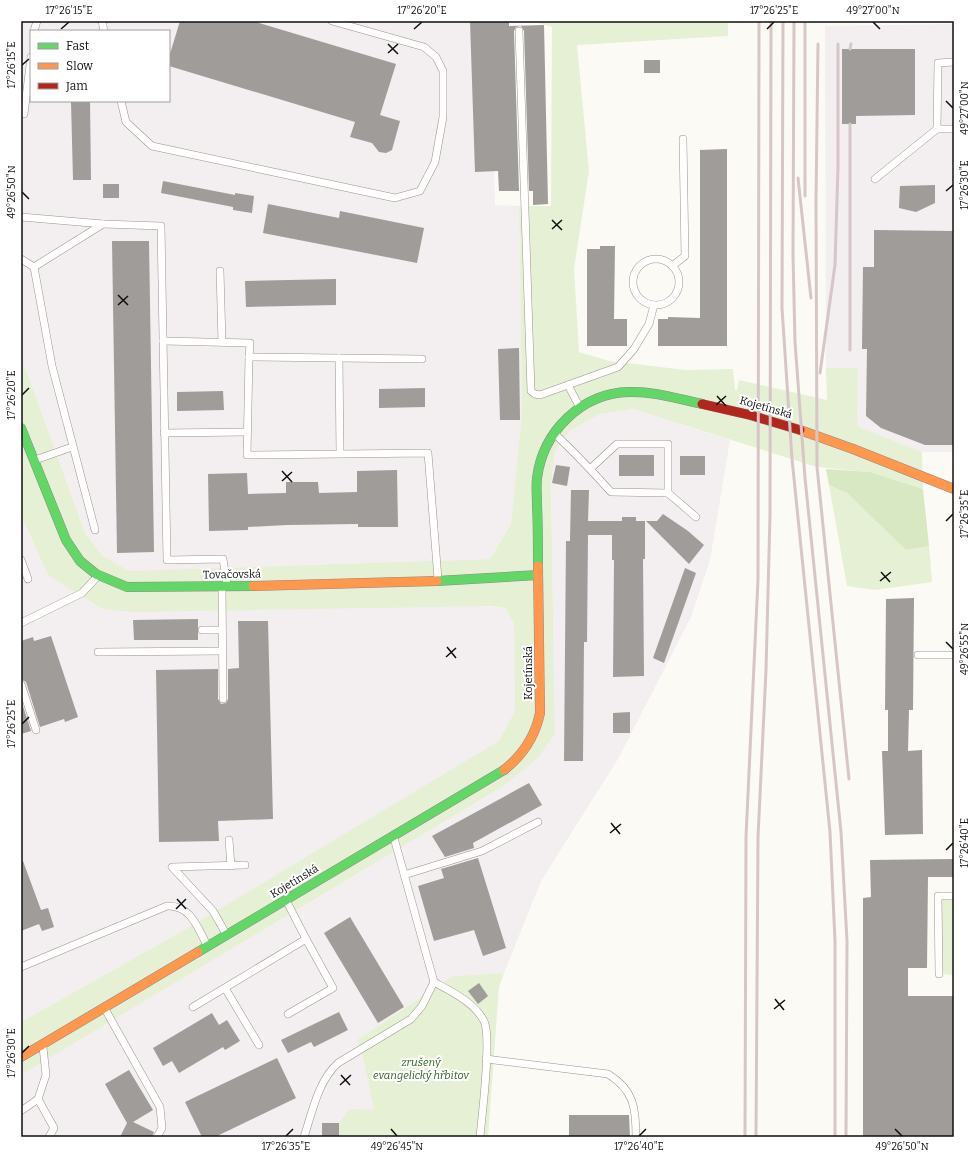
<svg xmlns="http://www.w3.org/2000/svg" width="975" height="1158" font-family="Bitter,serif">
<rect width="100%" height="100%" fill="#fcfaf4"/>
<g fill="#f3eef0" fill-rule="evenodd">
<path d="M21,21H491L495,205L519,206L522,412L511,524L490,559L129,571L102,555L85,533L27,372L21,362ZM31,31H169V101H31Z"/>
<path d="M954,24V452H922L857,426L858,368H826L825,26Z"/>
<path d="M633,409L730,440L710,560L691,617L618,759L541,881L504,973L453,976L357,1040L362,1053L374,1110L339,1137H21V1075L502,787L555,733L551,485L555,451L570,431L600,414Z"/>
<path d="M21,515L48,575L505,608L514,622L515,711L500,741L186,929L21,1022Z"/>
</g>
<g fill="#e6f0d5">
<path d="M532,21H728V36L577,45L589,171L574,269L579,352L609,361L686,370L733,369L735,390H737L739,380L827,400L826,368H858L857,426L922,452L923,489L870,472L817,467L633,409L600,414L570,431L555,451L551,485L555,733L538,758L502,787L21,1075V1022L186,929L499,741L515,711L514,623L505,608L489,606L133,612L103,609L48,575L21,515V362L27,372L85,533L102,555L129,571L490,559L511,524L522,412L519,206H551L552,27Z"/>
<path d="M829,485L847,493L906,550L929,546L932,582L875,590L847,586Z"/>
<path d="M938,896H954V975L939,974Z"/>
<path d="M504,973L499,987L488,1137H339V1123L350,1109L374,1110L362,1053L357,1040L453,976Z"/>
</g>
<path fill="#d7e8c3" d="M826,469L870,472L923,489L929,546L906,550L847,493L829,485Z"/>
<g fill="#9f9c99">
<path d="M180,21H252L396,64L380,115L400,121L392,150L386,153L379,152L372,143L350,137L355,122L169,66V57Z"/>
<path d="M470,21H509V26L544,25L548,204L533,205V191H529L524,31L521,26L516,27L514,31L519,191H499L498,171L475,172Z"/>
<path d="M842,49H915V115L856,116V124H842Z"/>
<rect x="644" y="60" width="16" height="13"/>
<path d="M71,101H90L91,180H73Z"/>
<path d="M727,149V346H658V319H668V317L700,318V150Z"/>
<path d="M163,181L235,195V193L254,196L252,213L233,210V207L161,193Z"/>
<rect x="103" y="184" width="16" height="14"/>
<path d="M935,185V203L916,212L899,208L900,186Z"/>
<path d="M268,204L339,218L340,211L424,228L417,263L263,233Z"/>
<path d="M874,230L954,231V445H925L881,428L866,416L867,349H862L863,267H874Z"/>
<path d="M112,241H149L154,552L117,553Z"/>
<path d="M600,246H615L614,319H627V346H587V249H600Z"/>
<path d="M336,279V305L246,307L245,281Z"/>
<path d="M519,348L520,420H500L498,349Z"/>
<path d="M425,388V407L379,408V389Z"/>
<path d="M223,391L224,410L177,411V392Z"/>
<rect x="619" y="455" width="35" height="21"/>
<rect x="680" y="456" width="25" height="19"/>
<path d="M556,465L570,467L567,486L552,483Z"/>
<path d="M397,470L398,527H358V524L287,525L248,527V530L209,531L208,474L247,473L248,494L286,493V482H318L319,493L357,492V471Z"/>
<path d="M571,490H589L588,521H622V517H636V521H645V559H643L644,676L613,677L614,560H612V535H588L587,642H584L583,761H564L566,541H570Z"/>
<path d="M663,514L688,531L704,545L689,564L646,521H657Z"/>
<path d="M685,568L696,573L664,663L653,658Z"/>
<path d="M914,598L913,710H909L908,751L922,750L923,834L885,835L882,751H888V710H885L886,599Z"/>
<path d="M198,619V640H134L133,620Z"/>
<path d="M238,621H268L273,819L218,821L219,841L159,842L156,670L218,669V699L221,704L226,703L228,699V669L239,668Z"/>
<path d="M51,636L78,717L65,722L64,719L40,727L26,682L21,679V641L33,637L34,641Z"/>
<path d="M21,700L31,731L21,734Z"/>
<path d="M630,712V733H613V713Z"/>
<path d="M529,783L542,805L473,843L474,848L445,857L432,836Z"/>
<path d="M478,858L506,948L483,956L474,930L434,941L418,886L444,878L441,869Z"/>
<path d="M954,859V877H928L927,968H908V996H954V1137H863V898L871,897L870,860Z"/>
<path d="M21,861H23L41,910L48,908L54,927L42,931L39,924L21,931Z"/>
<path d="M350,917L404,1007L378,1023L324,933Z"/>
<path d="M479,983L488,996L478,1004L468,991Z"/>
<path d="M339,1012L348,1030L314,1047L311,1042L288,1053L281,1040Z"/>
<path d="M212,1013L219,1025L227,1020L240,1041L225,1050L223,1047L179,1073L172,1061L163,1066L153,1048Z"/>
<path d="M277,1058L296,1098L215,1137H202L185,1102Z"/>
<path d="M129,1070L153,1110L133,1122L154,1132L152,1137H120L127,1123L105,1084Z"/>
<path d="M569,1115H629L630,1137H569Z"/>
<rect x="322" y="1123" width="17" height="14"/>
</g>
<g fill="none" stroke-linecap="round" stroke-linejoin="round">
<g stroke="#969592" stroke-width="8">
<g id="lane">
<path d="M102,21L104,31"/>
<path d="M34,31L37,21"/>
<path d="M519,31L531,391L535,394L540,395L618,367L634,349L649,324L654,305"/>
<path d="M121,101L126,122L152,146L395,198L420,191L435,162L443,117V71L436,57L424,47L332,21"/>
<path d="M21,113L24,114L31,57"/>
<path d="M937,129L938,63L954,62"/>
<path d="M875,179L937,129H954"/>
<path d="M21,217L103,224L34,267"/>
<path d="M103,224L161,226L167,560L223,559L227,585"/>
<path d="M21,259L34,267L52,366L95,530"/>
<circle cx="656" cy="282" r="23"/>
<path d="M672,266L685,256L683,139"/>
<path d="M220,271L222,342"/>
<path d="M163,341L250,343L249,357"/>
<path d="M339,358L422,359"/>
<path d="M568,385L579,406"/>
<path d="M164,433L247,432"/>
<path d="M555,434C574,452 593,472 611,492L668,493V444H617L590,469"/>
<path d="M340,454L339,358L249,357L247,455L428,453L438,579"/>
<path d="M35,460L72,447"/>
<path d="M668,493L696,517"/>
<path d="M21,560L28,579"/>
<path d="M222,587L223,699"/>
<path d="M21,623L82,593L97,577"/>
<path d="M202,630H222"/>
<path d="M98,652L222,651"/>
<path d="M918,655H954"/>
<path d="M21,684L36,730"/>
<path d="M229,840L231,866"/>
<path d="M404,875L482,851L538,822"/>
<path d="M226,934L213,911L172,867L245,865"/>
<path d="M21,967L167,906C191,905 197,927 207,945"/>
<path d="M939,974L938,896H954"/>
<path d="M434,982C452,992 474,1002 484,1021C492,1038 482,1114 480,1137"/>
<path d="M225,988L259,1045"/>
<path d="M193,1007L306,939L286,900"/>
<path d="M105,1009L160,1107L162,1128L157,1137"/>
<path d="M288,1014L333,988L306,939"/>
<path d="M43,1047L46,1075L38,1099L54,1128L49,1137"/>
<path d="M486,1059L608,1074C634,1090 636,1108 636,1137"/>
<path d="M21,1111L38,1099"/>
<path d="M304,1137C312,1113 318,1081 338,1063L411,1019L422,1006L434,982L394,838"/>
</g>
</g>
<g stroke="#8c8b89" stroke-width="10">
<g id="fast">
<path d="M21,428L66,540L80,561L96,574L127,587L253,586"/>
<path d="M538,566C538,546 538,525 537,505C537,496 536,486 537,478C543,431 582,393 629,392C654,391 678,399 702,404"/>
<path d="M437,581L538,575"/>
<path d="M198,952L504,770"/>
</g>
</g>
<g stroke="#8c8b89" stroke-width="10">
<g id="slow">
<path d="M800,430L853,449L954,489"/>
<path d="M253,586L437,581"/>
<path d="M504,770C523,755 535,737 540,713L538,566"/>
<path d="M21,1057L198,952"/>
</g>
</g>
<g stroke="#8c8b89" stroke-width="10">
<path id="jam" d="M702,404L750,415L800,430"/>
</g>
<use href="#lane" stroke="#fffefd" stroke-width="7"/>
<use href="#fast" stroke="#63d668" stroke-width="9"/>
<use href="#slow" stroke="#ff974d" stroke-width="9"/>
<use href="#jam" stroke="#b3261e" stroke-width="9"/>
<g stroke="#d7c6c7" stroke-width="3">
<path d="M783,21L782,308L792,459L830,832L835,941V1137"/>
<path d="M794,21L793,255L795,342L805,478L841,832L847,941L846,1137"/>
<path d="M818,44L816,201L817,467L849,779"/>
<path d="M850,49L851,44"/>
<path d="M850,124V350"/>
<path d="M798,178L811,298"/>
<path d="M805,196V21"/>
<path d="M820,373L835,265L838,167V44"/>
<path d="M745,1137L746,837L758,579L759,21"/>
<path d="M756,1137L758,837L766,670L770,515L771,21"/>
</g>
</g>
<path fill="none" stroke="#0f0f0f" stroke-width="1.5" d="M873,22L880,29M61,29L69,22M414,29L422,22M767,29L774,22M388,44L398,54M388,53L398,44M22,65L29,59M946,101L953,108M946,191L953,185M22,192L29,199M552,220L562,230M552,229L562,220M118,295L128,305M118,305L128,296M22,395L29,388M717,396L726,406M716,405L726,396M282,471L292,482M282,481L292,472M946,521L953,514M881,572L890,582M880,581L891,572M946,642L953,649M447,647L456,658M446,657L456,648M22,724L29,717M611,823L620,834M610,833L621,824M946,850L953,843M177,899L186,909M176,909L186,899M775,999L784,1010M774,1009L785,1000M22,1053L29,1046M341,1075L350,1085M340,1085L351,1075M391,1129L397,1136M895,1129L902,1136M286,1136L293,1129M639,1136L646,1129"/>
<g text-anchor="middle" stroke-width="4" stroke-linejoin="round" paint-order="stroke">
<g font-size="11" fill="#0f0f0f" stroke="#fff">
<text transform="translate(766 407) rotate(16)" y="4">Kojetínská</text>
<text transform="translate(232 574) rotate(-1)" y="4">Tovačovská</text>
<text transform="translate(528 673) rotate(-90)" y="4">Kojetínská</text>
<text transform="translate(294 881) rotate(-31)" y="4">Kojetínská</text>
</g>
<g font-size="11" font-style="italic" fill="#316520" stroke="#fff">
<text x="421" y="1066">zrušený<tspan x="421" dy="13">evangelický hřbitov</tspan></text>
</g>
</g>
<rect width="975" height="1158" fill="none" stroke="#ffffff" stroke-width="44"/>
<rect x="30" y="30" width="140" height="72" fill="#ffffff" stroke="#9f9f9f"/>
<rect x="38" y="43" width="20" height="6" fill="#63d668" stroke="#9f9f9f"/>
<text x="66" y="50" font-size="12" fill="#0f0f0f">Fast</text>
<rect x="38" y="63" width="20" height="6" fill="#ff974d" stroke="#9f9f9f"/>
<text x="66" y="70" font-size="12" fill="#0f0f0f">Slow</text>
<rect x="38" y="83" width="20" height="6" fill="#b3261e" stroke="#9f9f9f"/>
<text x="66" y="90" font-size="12" fill="#0f0f0f">Jam</text>
<rect x="22" y="22" width="931" height="1114" fill="none" stroke="#0f0f0f" stroke-width="1.5"/>
<g font-size="10" text-anchor="middle" fill="#0f0f0f">
<text x="69" y="14">17°26'15"E</text>
<text x="422" y="14">17°26'20"E</text>
<text x="774" y="14">17°26'25"E</text>
<text x="873" y="14">49°27'00"N</text>
<text transform="translate(11 65) rotate(-90)" y="4">17°26'15"E</text>
<text transform="translate(964 108) rotate(-90)" y="4">49°27'00"N</text>
<text transform="translate(964 185) rotate(-90)" y="4">17°26'30"E</text>
<text transform="translate(11 192) rotate(-90)" y="4">49°26'50"N</text>
<text transform="translate(11 395) rotate(-90)" y="4">17°26'20"E</text>
<text transform="translate(964 514) rotate(-90)" y="4">17°26'35"E</text>
<text transform="translate(964 649) rotate(-90)" y="4">49°26'55"N</text>
<text transform="translate(11 724) rotate(-90)" y="4">17°26'25"E</text>
<text transform="translate(964 843) rotate(-90)" y="4">17°26'40"E</text>
<text transform="translate(11 1053) rotate(-90)" y="4">17°26'30"E</text>
<text x="286" y="1150">17°26'35"E</text>
<text x="397" y="1150">49°26'45"N</text>
<text x="639" y="1150">17°26'40"E</text>
<text x="902" y="1150">49°26'50"N</text>
</g>
</svg>
